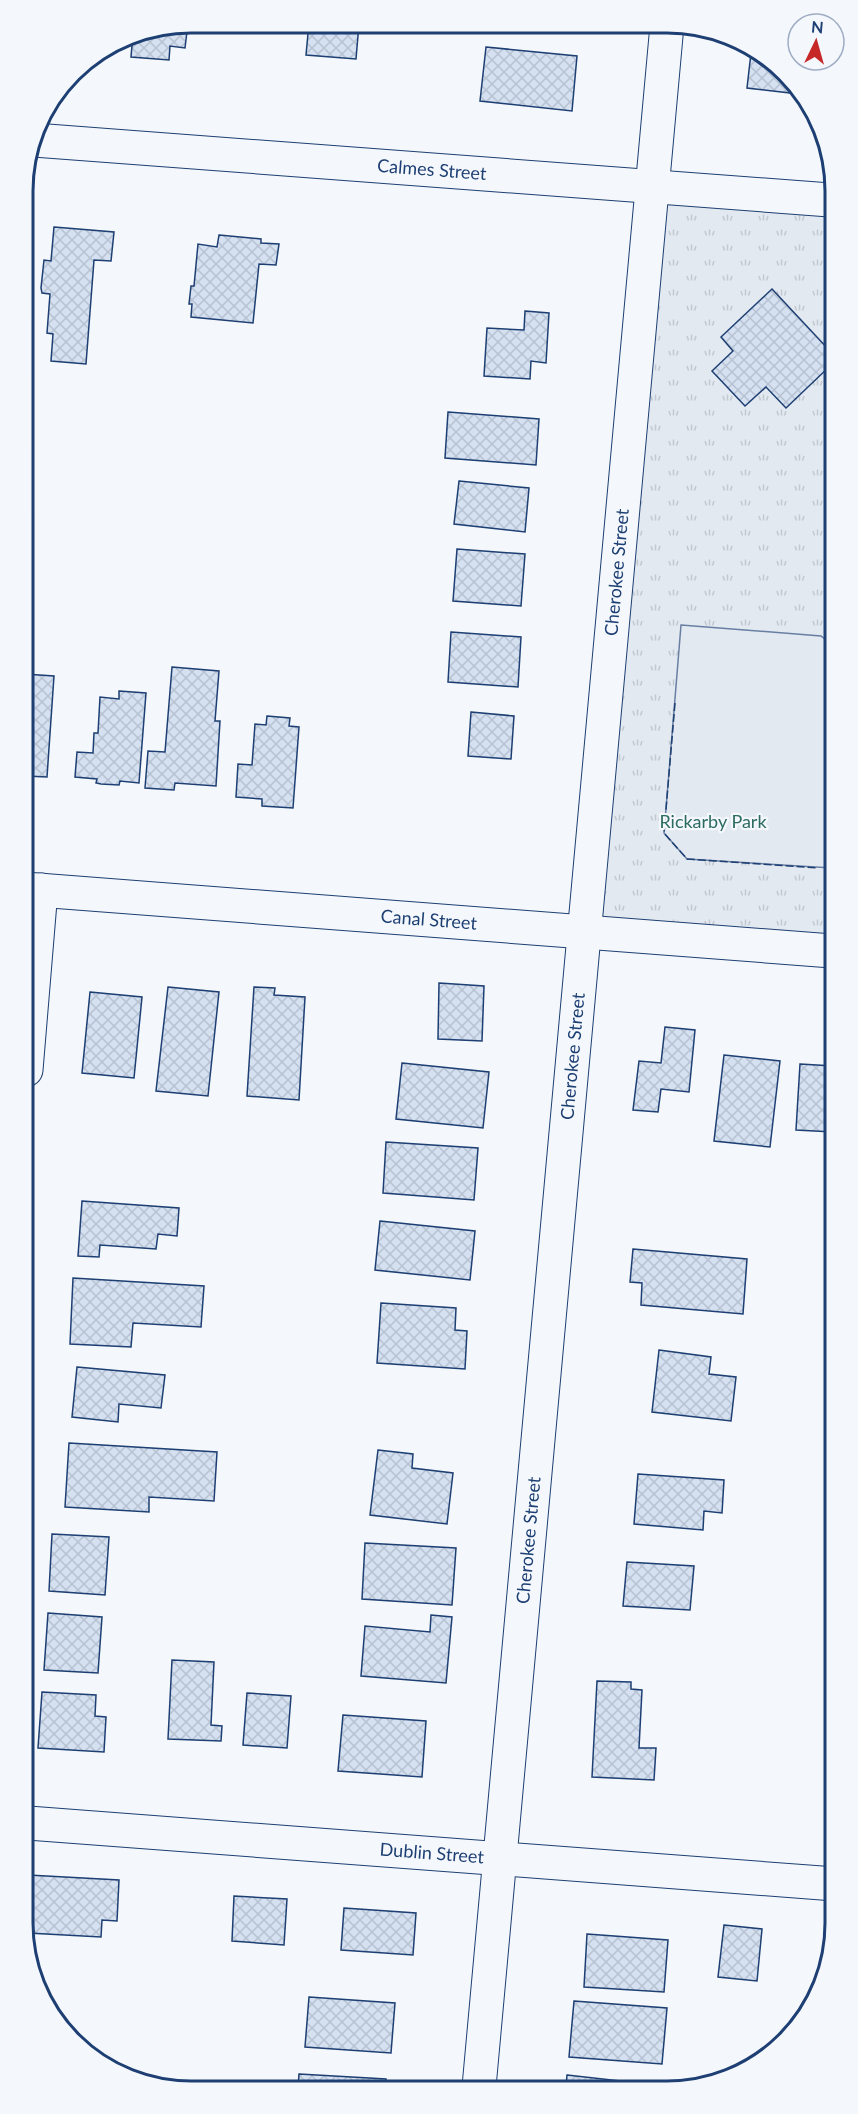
<svg xmlns="http://www.w3.org/2000/svg" width="858" height="2114" font-family="Lato,sans-serif">
<defs>
<pattern id="park-tufts" width="24" height="20" patternUnits="userSpaceOnUse" patternTransform="scale(1.5)"><rect width="24" height="20" fill="#e3e9f0"/><path d="M3 7l-1-3M5 7V3M7 7l1-3M15 17l-1-3M17 17v-4M19 17l1-3" fill="none" stroke="#c2c9d1"/></pattern>
<pattern id="building-cross-hatch" width="8" height="8" patternUnits="userSpaceOnUse" patternTransform="scale(1.5)"><rect width="8" height="8" fill="#d5e0f0"/><path d="M0 0l8 8M0 8l8-8" fill="none" stroke="#b6c1d1"/></pattern>
</defs>
<rect width="100%" height="100%" fill="#f4f7fb"/>
<path fill="url(#park-tufts)" stroke="#687fa3" stroke-width="1.5" d="M653,187L830,200L832,951L583,932Z"/>
<path fill="#e3e9f0" stroke="#687fa3" stroke-width="1.5" d="M681,625L821,636L831,644L832,868L687,859L664,833Z"/>
<g fill="url(#building-cross-hatch)" stroke="#1d3f73" stroke-width="1.5">
<path d="M188,23L185,48L170,46L169,60L131,57L133,34Z"/>
<path d="M309,23L359,24L356,59L306,55Z"/>
<path d="M486,47L577,56L572,111L480,101Z"/>
<path d="M751,53L786,72L799,94L747,88Z"/>
<path d="M54,227L114,232L111,261L94,260L86,364L51,361L53,334L47,333L50,294L42,293L41,288L44,260L51,261Z"/>
<path d="M219,235L261,239V243L279,244L276,265L259,264L253,323L191,317L192,304H189L191,286H194L198,244L217,247Z"/>
<path d="M772,289L830,351V366L786,408L766,387L745,406L712,371L733,351L721,337Z"/>
<path d="M525,311L549,313L546,363L531,361L530,379L484,376L487,328L524,330Z"/>
<path d="M448,412L539,419L536,465L445,458Z"/>
<path d="M459,481L529,488L525,532L454,524Z"/>
<path d="M457,549L525,554L521,606L453,601Z"/>
<path d="M451,632L521,637L518,687L448,682Z"/>
<path d="M172,667L219,671L215,721H220L216,786L175,783L174,790L145,788L148,751L165,752Z"/>
<path d="M24,674L54,676L47,777L26,776Z"/>
<path d="M119,691L146,693L139,783L120,781L119,785L101,784L96,783L97,779L75,777L77,752L93,753L94,733H98L100,697L119,699Z"/>
<path d="M471,712L514,716L511,759L468,756Z"/>
<path d="M267,716L290,718L289,726L299,727L293,808L262,806V799L236,797L238,764L252,765L255,724L266,725Z"/>
<path d="M439,983L484,986L482,1041L438,1039Z"/>
<path d="M168,987L219,992L208,1096L156,1091Z"/>
<path d="M254,987L275,988L274,995L305,997L299,1100L247,1096Z"/>
<path d="M90,992L142,997L134,1078L82,1073Z"/>
<path d="M665,1027L695,1030L689,1092L661,1089L658,1112L633,1110L639,1061L661,1063Z"/>
<path d="M724,1055L780,1061L770,1147L714,1141Z"/>
<path d="M402,1063L489,1072L483,1128L396,1119Z"/>
<path d="M800,1064L833,1066V1132L796,1130Z"/>
<path d="M386,1142L478,1148L474,1200L383,1193Z"/>
<path d="M82,1201L179,1208L177,1236L158,1234L156,1249L100,1245L99,1257L78,1256Z"/>
<path d="M380,1221L475,1231L470,1280L375,1270Z"/>
<path d="M633,1249L747,1259L743,1314L641,1305L642,1283L630,1282Z"/>
<path d="M73,1278L204,1286L201,1327L133,1323L131,1347L70,1344Z"/>
<path d="M381,1303L456,1308L455,1330L467,1331L465,1369L377,1363Z"/>
<path d="M659,1350L711,1357L709,1374L736,1377L731,1421L652,1412Z"/>
<path d="M77,1367L165,1375L161,1408L119,1404L118,1422L72,1417Z"/>
<path d="M69,1443L217,1452L214,1501L149,1497V1512L65,1507Z"/>
<path d="M378,1450L413,1454L412,1468L453,1473L447,1524L370,1515Z"/>
<path d="M638,1474L724,1480L722,1513L704,1511L703,1530L634,1524Z"/>
<path d="M52,1534L109,1537L105,1595L49,1591Z"/>
<path d="M365,1543L456,1548L452,1605L362,1599Z"/>
<path d="M627,1562L694,1566L690,1610L623,1606Z"/>
<path d="M48,1613L102,1617L98,1673L44,1670Z"/>
<path d="M431,1615L452,1617L446,1683L361,1676L365,1626L430,1632Z"/>
<path d="M172,1660L214,1662L211,1725L222,1726L221,1741L168,1739Z"/>
<path d="M597,1681L631,1682V1689L642,1690L639,1748H656L654,1780L592,1777Z"/>
<path d="M42,1692L96,1695L95,1716L106,1717L104,1752L38,1748Z"/>
<path d="M247,1693L291,1696L287,1748L243,1745Z"/>
<path d="M343,1715L426,1721L422,1777L338,1771Z"/>
<path d="M28,1875L119,1880L117,1921L102,1920L101,1937L28,1933Z"/>
<path d="M234,1896L287,1899L284,1945L232,1941Z"/>
<path d="M344,1908L416,1913L413,1955L341,1950Z"/>
<path d="M724,1925L762,1929L757,1981L718,1977Z"/>
<path d="M587,1934L668,1940L664,1992L584,1987Z"/>
<path d="M309,1997L395,2003L391,2053L305,2047Z"/>
<path d="M574,2001L667,2008L662,2064L569,2057Z"/>
<path d="M299,2074L386,2079V2087L298,2088Z"/>
<path d="M567,2075L665,2086H566Z"/>
</g>
<g fill="none" stroke-linecap="round" stroke-linejoin="round">
<g stroke="#1d3f73" stroke-width="35">
<g id="minor">
<path id="s1" d="M34,140L830,200"/>
<path id="s2" d="M25,889L832,951"/>
<path d="M26,1070L41,890"/>
<path id="s3" d="M28,1823L835,1884"/>
<path id="s4" d="M479,2087L667,25"/>
</g>
</g>
<use href="#minor" stroke="#f4f7fb" stroke-width="33"/>
<path stroke="#1d3f73" stroke-width="1.5" stroke-dasharray="8 3" stroke-linecap="butt" d="M675,703L664,833L687,859L818,868"/>
</g>
<g text-anchor="middle" stroke-width="4.5" stroke-linejoin="round" paint-order="stroke">
<g font-size="18" fill="#1d3f73" stroke="#f4f7fb">
<text dy="6" stroke="none"><textPath href="#s1" startOffset="399">Calmes Street</textPath></text>
<text dy="6" stroke="none"><textPath href="#s4" startOffset="1521">Cherokee Street</textPath></text>
<text dy="6" stroke="none"><textPath href="#s2" startOffset="405">Canal Street</textPath></text>
<text dy="6" stroke="none"><textPath href="#s4" startOffset="1035">Cherokee Street</textPath></text>
<text dy="6" stroke="none"><textPath href="#s4" startOffset="549">Cherokee Street</textPath></text>
<text dy="6" stroke="none"><textPath href="#s3" startOffset="405">Dublin Street</textPath></text>
</g>
<g font-size="18" fill="#2c6c60" stroke="#f4f7fb">
<text x="713" y="828">Rickarby Park</text>
</g>
</g>
<path d="M0 0H858V2114H0ZM191 33H667A158 158 0 0 1 825 191V1923A158 158 0 0 1 667 2081H191A158 158 0 0 1 33 1923V191A158 158 0 0 1 191 33Z" fill="#f4f7fb" fill-rule="evenodd"/>
<path fill="none" stroke="#1d3f73" stroke-width="3" d="M191 33H667A158 158 0 0 1 825 191V1923A158 158 0 0 1 667 2081H191A158 158 0 0 1 33 1923V191A158 158 0 0 1 191 33Z"/>
<g transform="translate(816 42) rotate(5)"><circle r="28" fill="#f4f7fb" stroke="#9eadc5" stroke-width="1.5"/>
<path d="M0-4.5L10 22L0 15L-10 22Z" fill="#c62828"/>
<text y="-9" font-size="16" font-weight="bold" text-anchor="middle" fill="#1d3f73">N</text>
</g>
</svg>
